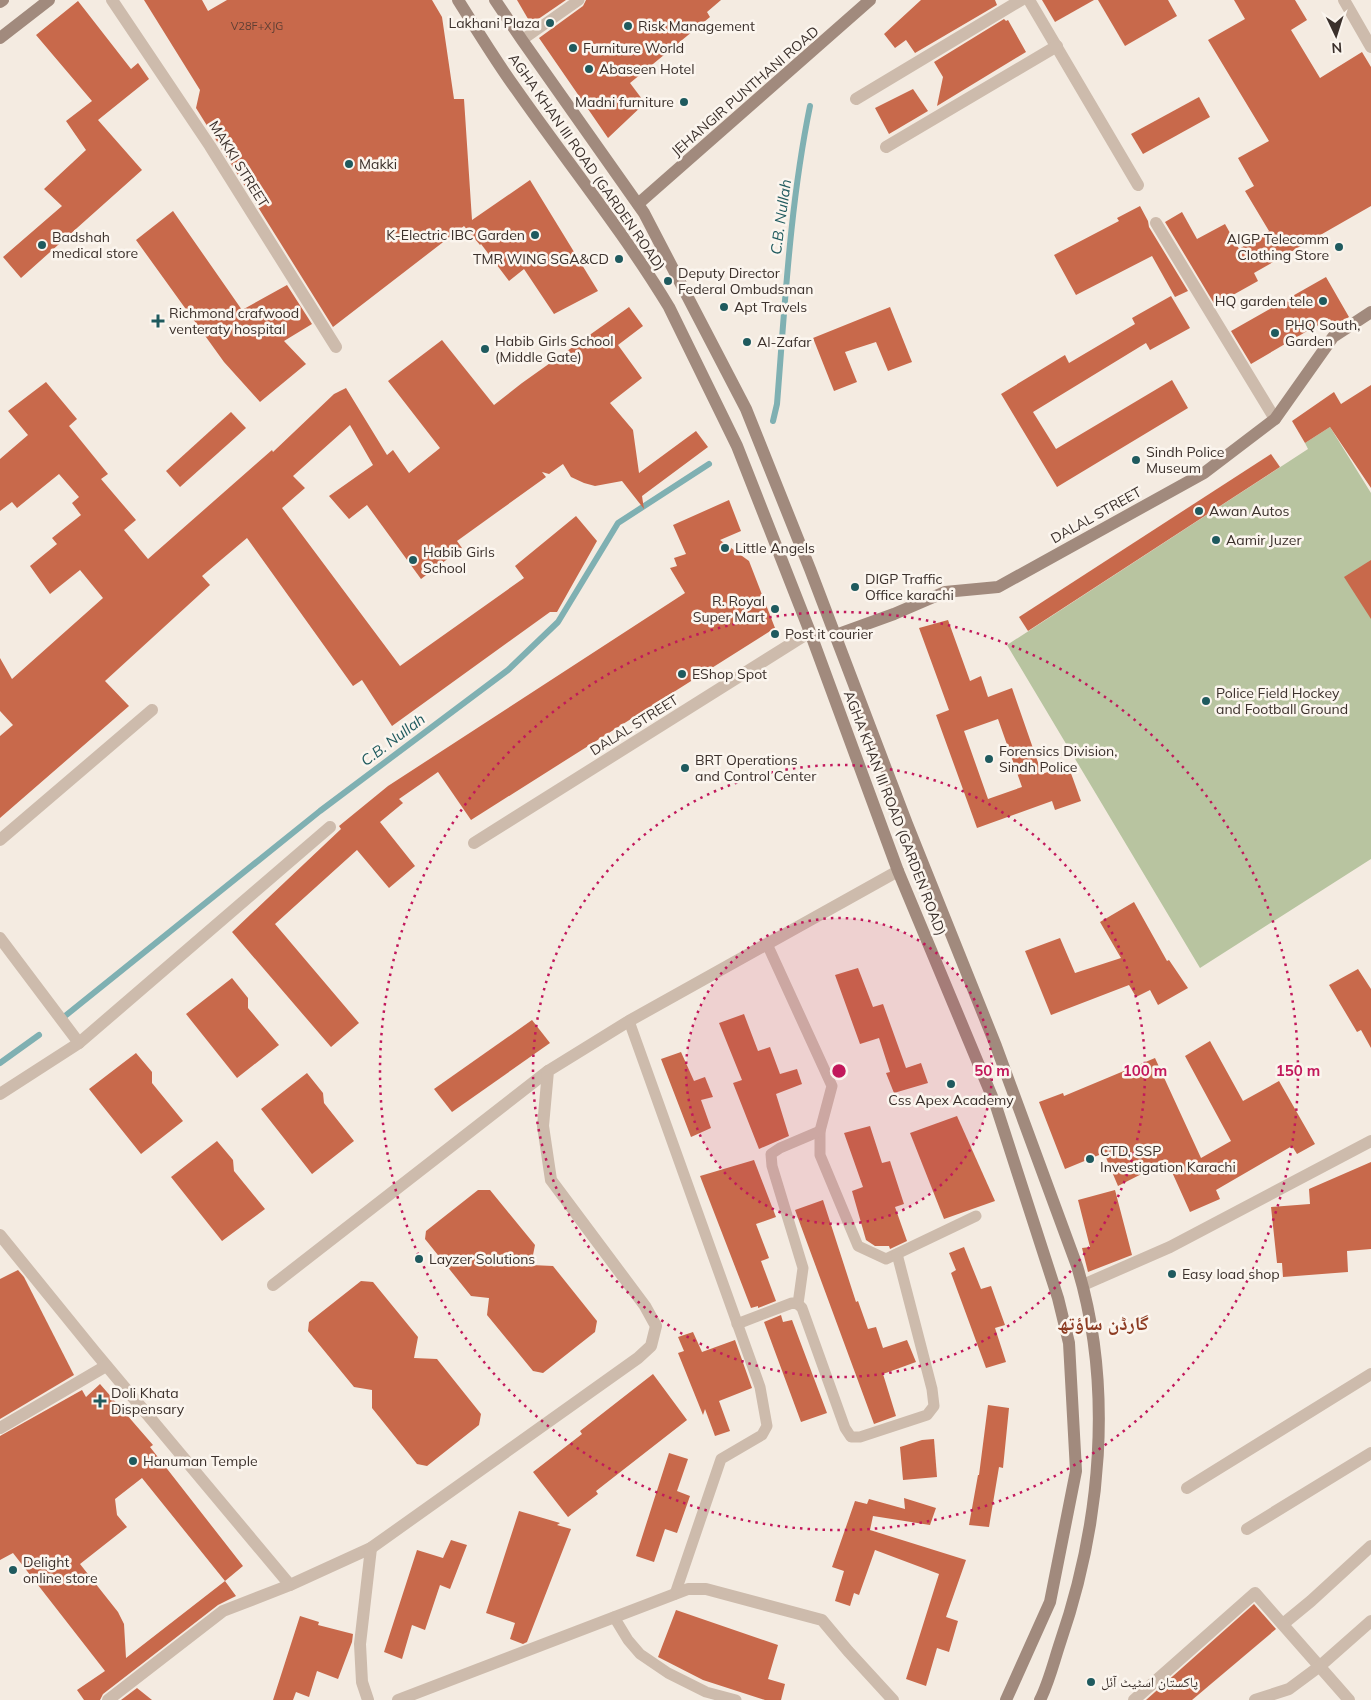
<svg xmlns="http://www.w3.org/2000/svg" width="1371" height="1700" font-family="Mulish,'Noto Naskh Arabic',sans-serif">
<rect width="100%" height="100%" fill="#f4ebe1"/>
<path fill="#b8c4a0" d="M1330,427L1371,493V859L1200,968L1007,645L1308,449L1305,443Z"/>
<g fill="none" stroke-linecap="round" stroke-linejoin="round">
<g stroke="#7fb0b2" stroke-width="6">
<path d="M773,421L777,404C785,304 790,204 810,106"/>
<path d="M65,1016L320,811L508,670L558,622L618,523L709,464"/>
<path d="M0,1063L39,1035"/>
</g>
</g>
<g fill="#c8694b" fill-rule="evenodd">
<path d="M144,0H202L208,11L227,0H432L442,17L454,99H464L472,220L530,180L598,291L554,314L524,269L509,281L481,244L480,245L464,226L333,327L196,108L200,90Z"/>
<path d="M517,0H566L531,24Z"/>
<path d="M586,0H721L707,12L710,17L630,83L645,103L608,138L539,38L583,6Z"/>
<path d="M921,0H995L997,5L915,53L906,40L895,48L884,34Z"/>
<path d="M1042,0H1094L1055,22Z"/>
<path d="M1098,0H1168L1177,16L1125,46Z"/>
<path d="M1234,0H1295L1307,20L1291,30L1320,78L1362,52L1371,67V206L1254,273L1258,281L1215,305L1165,222L1182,212L1197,239L1225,224L1239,249L1269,231L1245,191L1254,186L1238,158L1269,141L1208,40L1245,19Z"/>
<path d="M78,1L131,69L138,63L149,79L98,120L142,170L21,278L3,257L62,206L44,189L86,150L66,121L92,101L36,35Z"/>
<path d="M1004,19L1006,21L1008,20L1026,52L937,106L943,77L934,62Z"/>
<path d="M913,89L928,111L889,134L875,108Z"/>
<path d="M1199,97L1210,117L1143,154L1131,134Z"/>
<path d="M1140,206L1148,221L1149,227L1188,291L1175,297L1152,256L1076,295L1054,255L1119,221L1117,218Z"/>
<path d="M173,211L242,310L287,285L312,324L284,341L306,364L260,402L224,362L136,240Z"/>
<path d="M1326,277L1349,317L1334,326L1330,319L1309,330L1251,364L1231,331Z"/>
<path d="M1171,296L1190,328L1150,350L1146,343L1033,412L1056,449L1172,380L1188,408L1057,487L1001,394L1065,355L1069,363L1135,324L1132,318Z"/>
<path d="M629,307L643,326L618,345L642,378L610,403L633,430L639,473L696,431L708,447L642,496L644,509L622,481L595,486L584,483L571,477L563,464L549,474L542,472L546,477L457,541L462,548L421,579L367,505L349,519L329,496L373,465L350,425L293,476L305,488L282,508L400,666L524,578L515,566L576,516L597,541L557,612H550L392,726L362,680L353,686L247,538L202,576L210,585L105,681L129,706L0,818V736L13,725L0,711V658L12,679L103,598L80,570L50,594L30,566L57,544L52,538L81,515L72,503L79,497L59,474L17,508L12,502L0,511V459L28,435L8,411L46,382L77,419L69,426L108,474L101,479L136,520L124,530L148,559L272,450L273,452L334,394L346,388L387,455L393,450L409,473L440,448L388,381L442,340L494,405L522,383Z"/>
<path d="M890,307L912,362L888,371L876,342L845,352L857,382L834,391L813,338Z"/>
<path d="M1371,385V488L1330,427L1305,443L1292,421L1334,392L1341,404Z"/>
<path d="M231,412L246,428L180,487L166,471Z"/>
<path d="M1271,454L1280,467L1028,631L1019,617Z"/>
<path d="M729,500L741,531L720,540L749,561L775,628L471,820L438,772L399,799L403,803L380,822L415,866L389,888L357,850L275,924L359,1023L331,1047L232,932L341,829L339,826L388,786L685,593L670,568L677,566L674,558L686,554L673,525Z"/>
<path d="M1371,560V619L1344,577Z"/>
<path d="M948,620L970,681L981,676L988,697L1012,688L1042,774L1068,765L1081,801L1055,810L1052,801L977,828L936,715L949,710L919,628ZM998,719L1022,787L988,799L964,731Z"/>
<path d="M1134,902L1167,961L1169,960L1188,988L1158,1005L1150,990L1136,997L1129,985L1051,1015L1025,951L1060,938L1075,973L1121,958L1100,922Z"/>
<path d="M858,968L873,1007L883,1004L906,1068L921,1063L928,1083L894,1093L886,1073L890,1072L879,1038L860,1044L835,975Z"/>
<path d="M1358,969L1371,989V1048L1361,1030L1357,1032L1329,985Z"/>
<path d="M232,978L248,998V1008L279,1045L237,1078L186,1014Z"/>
<path d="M744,1014L758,1051L770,1047L780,1074L797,1069L802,1084L776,1094L789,1136L759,1149L733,1083L742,1080L719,1023Z"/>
<path d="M532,1020L550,1043L452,1112L434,1089Z"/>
<path d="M1210,1041L1243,1101L1279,1081L1315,1144L1297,1154L1292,1146L1216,1190L1220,1199L1190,1212L1167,1161L1118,1186L1104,1153L1065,1169L1039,1102L1063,1093L1064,1096L1155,1058L1201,1158L1231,1141L1185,1056Z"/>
<path d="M681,1052L694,1081L705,1077L713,1097L701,1100L711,1128L691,1137L661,1059Z"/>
<path d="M136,1053L152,1072V1083L183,1121L141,1154L89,1089Z"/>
<path d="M307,1073L323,1093L324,1103L354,1141L312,1174L261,1109Z"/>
<path d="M957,1116L995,1201L944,1219L910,1133Z"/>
<path d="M870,1126L882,1163L890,1161L904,1204L895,1207L907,1241L890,1249L889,1246H875L866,1240L852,1191L863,1187L844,1133Z"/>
<path d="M217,1141L233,1160L234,1171L265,1209L222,1241L171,1177Z"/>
<path d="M754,1160L776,1217L756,1224L769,1258L761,1261L776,1301L758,1308V1306L751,1308L700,1176Z"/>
<path d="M1371,1162V1249L1347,1251L1348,1272L1283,1277L1282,1263H1277L1271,1207L1310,1204L1309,1189Z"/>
<path d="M478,1190H490L535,1245L531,1265L553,1266L597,1321L595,1332L543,1373L533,1371L487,1315L489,1298L471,1296L425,1239L426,1231Z"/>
<path d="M1115,1190L1132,1255L1088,1272L1082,1248L1090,1247L1078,1200Z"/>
<path d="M823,1200L856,1302L858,1301L868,1329L876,1327L883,1348L907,1340L916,1362L883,1374L896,1416L874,1424L795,1210Z"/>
<path d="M964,1247L981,1289L991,1286L1005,1325L995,1328L1006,1362L986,1368L951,1273L956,1270L949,1253Z"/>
<path d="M18,1270L24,1277L74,1375L0,1419V1279Z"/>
<path d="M361,1281L373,1282L418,1337L414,1358L437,1359L481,1414L479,1425L427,1466L417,1464L372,1408V1390L354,1387L308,1331L309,1322Z"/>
<path d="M781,1315L783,1322L792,1320L827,1413L801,1422L764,1322Z"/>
<path d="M693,1332L702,1352L735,1340L752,1388L719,1401L730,1431L715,1436L705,1409L703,1415L678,1353L684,1351L678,1337Z"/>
<path d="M653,1374L687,1420L596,1491L598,1494L568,1517L533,1472L582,1434L580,1431Z"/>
<path d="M100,1384L153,1445L150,1447L243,1566L225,1581L236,1596L218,1605L103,1694L100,1700H84L77,1690L105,1671L13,1553L0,1560V1436L82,1390L86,1397ZM142,1478L225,1581L126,1658L124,1624L118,1612L80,1564L127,1527L117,1515L115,1499Z"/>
<path d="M988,1405L1009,1408L1003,1468L999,1467L989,1527L969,1525L978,1475H979Z"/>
<path d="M934,1439L937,1477L903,1480L900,1447L922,1440Z"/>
<path d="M669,1453L688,1459L677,1491L690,1496L677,1533L665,1529L654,1562L636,1556Z"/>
<path d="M904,1498L936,1508L930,1525L873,1516L870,1530L966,1560L946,1617L958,1621L949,1652L937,1648L926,1686L906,1679L939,1574L875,1550L859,1595L854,1593L850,1606L835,1601L844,1571L832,1567L855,1501L867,1504L869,1499L905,1509Z"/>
<path d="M519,1511L560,1523L557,1525L571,1529L527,1642L523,1644L510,1639L515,1623L486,1613Z"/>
<path d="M451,1540L467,1545L450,1589L440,1585L425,1630L412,1625L402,1659L384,1652L417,1550L443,1558Z"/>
<path d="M1254,1604L1276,1629L1192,1700H1146Z"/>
<path d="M676,1610L778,1645L768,1679L785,1684L781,1700H765L703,1680L658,1657Z"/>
<path d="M300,1616L319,1622L318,1625L353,1634L352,1642L338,1679L317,1671L309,1697L296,1692L293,1700H273Z"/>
<path d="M137,1688L152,1700H121Z"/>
</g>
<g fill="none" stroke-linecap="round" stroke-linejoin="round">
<g stroke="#cdbbac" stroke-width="11">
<path d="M522,40L579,0"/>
<path d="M767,944L832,1086L820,1131V1155L858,1246L886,1259L976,1216"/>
<path d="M629,1021L760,1387L767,1426L762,1435L721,1459L675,1594"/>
<path d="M820,1131L780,1148L771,1154L772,1166L803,1268L798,1304L802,1308L845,1428L851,1437H860L927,1415L934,1406L932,1389L897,1254"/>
<path d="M737,1324L792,1303L798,1304"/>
<path d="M614,1617L628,1640L640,1654L668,1673L706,1692L736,1700"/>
</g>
<g stroke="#cdbbac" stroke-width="12">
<path d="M112,0L210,146L336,347"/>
<path d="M1029,0L1138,185"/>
<path d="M1344,0L1371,47"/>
<path d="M856,99L1021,0"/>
<path d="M886,147L1057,46"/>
<path d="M1156,223L1275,419"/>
<path d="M0,840L152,710"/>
<path d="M474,843L810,632"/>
<path d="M0,938L79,1043"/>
<path d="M0,1094L79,1043L330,827"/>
<path d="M0,1235L95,1352L290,1585"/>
<path d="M273,1285L548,1071"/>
<path d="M1083,1285L1170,1247L1371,1141"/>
<path d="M0,1428L106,1366"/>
<path d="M1187,1488L1371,1374"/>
<path d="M1247,1529L1371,1453"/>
<path d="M1283,1624L1311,1601L1371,1546"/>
<path d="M108,1700L223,1611L290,1585L371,1548L638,1358L651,1346L656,1326L645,1306L551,1180L543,1126L548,1071L629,1021L898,871"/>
<path d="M368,1700L362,1682L360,1644L371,1548"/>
<path d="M398,1700L688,1589H706L822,1620L848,1651L893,1700"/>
<path d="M1134,1700L1255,1593L1349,1700"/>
<path d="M1255,1700L1289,1689L1320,1666L1371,1621"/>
</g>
<g stroke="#a18a7d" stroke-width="12">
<path d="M458,0C477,30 495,60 516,89C567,162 623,231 669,307L737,446L810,632L898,871L996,1106L1058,1298L1069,1343L1076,1471L1050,1602L1006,1700"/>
<path d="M495,0L522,40L644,213L746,409L810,569L907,824L996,1046L1077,1266C1114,1387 1101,1524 1060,1643C1054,1661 1049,1682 1040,1700"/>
<path d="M0,2L3,0"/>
<path d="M0,38L49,0"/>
<path d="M638,204L870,0"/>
<path d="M836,635L894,614L945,592L998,587L1204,473L1275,419L1333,337L1371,312"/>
</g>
</g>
<circle cx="839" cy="1071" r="153" fill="#c2185b" fill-opacity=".12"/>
<g fill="none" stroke="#c2185b" stroke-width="2.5" stroke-dasharray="2.5 5">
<circle cx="839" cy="1071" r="153"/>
<circle cx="839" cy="1071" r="306"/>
<circle cx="839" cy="1071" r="459"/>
</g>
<g fill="#1f5a5e" stroke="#fbf5ee" stroke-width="2">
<circle cx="550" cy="23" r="5"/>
<circle cx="628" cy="26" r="5"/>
<circle cx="573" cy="48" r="5"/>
<circle cx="589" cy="69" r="5"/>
<circle cx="684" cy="102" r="5"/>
<circle cx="349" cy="164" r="5"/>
<circle cx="535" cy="235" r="5"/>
<circle cx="42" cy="245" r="5"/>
<circle cx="1339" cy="247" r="5"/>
<circle cx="619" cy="259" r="5"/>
<circle cx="668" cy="281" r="5"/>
<circle cx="1323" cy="301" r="5"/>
<circle cx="724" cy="307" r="5"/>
<path d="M155.5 313.5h5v5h5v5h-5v5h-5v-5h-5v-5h5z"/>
<circle cx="1275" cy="333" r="5"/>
<circle cx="747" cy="342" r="5"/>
<circle cx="485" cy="349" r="5"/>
<circle cx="1136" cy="460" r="5"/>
<circle cx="1199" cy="511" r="5"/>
<circle cx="1216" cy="540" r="5"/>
<circle cx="725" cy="548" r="5"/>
<circle cx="413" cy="560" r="5"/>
<circle cx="855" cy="587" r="5"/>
<circle cx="775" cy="609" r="5"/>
<circle cx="775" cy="634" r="5"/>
<circle cx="682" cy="674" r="5"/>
<circle cx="1206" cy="701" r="5"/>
<circle cx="989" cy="759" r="5"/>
<circle cx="685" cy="768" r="5"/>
<circle cx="951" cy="1084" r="5"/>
<circle cx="1090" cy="1159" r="5"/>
<circle cx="419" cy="1259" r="5"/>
<circle cx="1172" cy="1274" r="5"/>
<path d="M97.5 1393.5h5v5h5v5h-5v5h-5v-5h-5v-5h5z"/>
<circle cx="133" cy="1461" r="5"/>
<circle cx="13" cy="1570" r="5"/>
<circle cx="1091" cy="1682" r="5"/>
</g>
<g text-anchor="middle" stroke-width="5" stroke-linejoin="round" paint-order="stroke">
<g font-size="11" fill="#5e3e33">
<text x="257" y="30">V28F+XJG</text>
</g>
<g font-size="14" fill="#3b302b" stroke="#fbf5ee" text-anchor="start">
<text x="540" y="28" text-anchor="end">Lakhani Plaza</text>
<text x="638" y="31">Risk Management</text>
<text x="583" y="53">Furniture World</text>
<text x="599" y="74">Abaseen Hotel</text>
<text x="674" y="107" text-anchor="end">Madni furniture</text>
<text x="359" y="169">Makki</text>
<text x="525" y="240" text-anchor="end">K-Electric IBC Garden</text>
<text x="52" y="242">Badshah<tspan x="52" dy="16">medical store</tspan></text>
<text x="1329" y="244" text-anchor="end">AIGP Telecomm<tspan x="1329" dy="16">Clothing Store</tspan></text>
<text x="609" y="264" text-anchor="end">TMR WING SGA&amp;CD</text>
<text x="678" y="278">Deputy Director<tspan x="678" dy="16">Federal Ombudsman</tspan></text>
<text x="1313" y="306" text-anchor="end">HQ garden tele</text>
<text x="734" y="312">Apt Travels</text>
<text x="169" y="318">Richmond crafwood<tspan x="169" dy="16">venteraty hospital</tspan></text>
<text x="1285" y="330">PHQ South,<tspan x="1285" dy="16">Garden</tspan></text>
<text x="495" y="346">Habib Girls School<tspan x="495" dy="16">(Middle Gate)</tspan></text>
<text x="757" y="347">Al-Zafar</text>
<text x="1146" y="457">Sindh Police<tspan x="1146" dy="16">Museum</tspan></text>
<text x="1209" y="516">Awan Autos</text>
<text x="1226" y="545">Aamir Juzer</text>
<text x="735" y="553">Little Angels</text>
<text x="423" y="557">Habib Girls<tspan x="423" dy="16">School</tspan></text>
<text x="865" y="584">DIGP Traffic<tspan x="865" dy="16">Office karachi</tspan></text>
<text x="765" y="606" text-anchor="end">R. Royal<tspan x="765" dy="16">Super Mart</tspan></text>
<text x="785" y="639">Post it courier</text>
<text x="692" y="679">EShop Spot</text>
<text x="1216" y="698">Police Field Hockey<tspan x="1216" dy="16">and Football Ground</tspan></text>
<text x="999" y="756">Forensics Division,<tspan x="999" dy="16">Sindh Police</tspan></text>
<text x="695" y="765">BRT Operations<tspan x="695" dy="16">and Control Center</tspan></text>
<text x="951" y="1105" text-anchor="middle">Css Apex Academy</text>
<text x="1100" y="1156">CTD, SSP<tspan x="1100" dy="16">Investigation Karachi</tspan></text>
<text x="429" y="1264">Layzer Solutions</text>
<text x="1182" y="1279">Easy load shop</text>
<text x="111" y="1398">Doli Khata<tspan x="111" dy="16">Dispensary</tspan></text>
<text x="143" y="1466">Hanuman Temple</text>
<text x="23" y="1567">Delight<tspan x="23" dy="16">online store</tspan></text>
<text x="1101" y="1687">پاکستان اسٹیٹ آئل</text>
</g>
<g font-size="14" fill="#3b302b" stroke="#fbf5ee">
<text transform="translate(745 91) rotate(-41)" y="5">JEHANGIR PUNTHANI ROAD</text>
<text transform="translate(587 162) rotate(55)" y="5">AGHA KHAN III ROAD (GARDEN ROAD)</text>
<text transform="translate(239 164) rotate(58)" y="5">MAKKI STREET</text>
<text transform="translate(1096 515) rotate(-29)" y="5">DALAL STREET</text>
<text transform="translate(634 725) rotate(-32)" y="5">DALAL STREET</text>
<text transform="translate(895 813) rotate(69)" y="5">AGHA KHAN III ROAD (GARDEN ROAD)</text>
</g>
<g font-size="15" font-style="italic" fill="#1f5a5e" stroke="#fbf5ee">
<text transform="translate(781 217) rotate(-82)" y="5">C.B. Nullah</text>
<text transform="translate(393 740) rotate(-37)" y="5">C.B. Nullah</text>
</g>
<g font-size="19" font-weight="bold" fill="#8c3b22" stroke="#fbf5ee">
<text x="1103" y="1330">گارڈن ساؤتھ</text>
</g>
</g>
<circle cx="839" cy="1071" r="8" fill="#c2185b" stroke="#fbf5ee" stroke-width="2.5"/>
<g font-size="15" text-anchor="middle" font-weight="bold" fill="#c2185b" stroke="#fbf5ee" stroke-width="5" stroke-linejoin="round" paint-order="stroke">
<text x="992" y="1076">50 m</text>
<text x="1145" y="1076">100 m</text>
<text x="1298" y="1076">150 m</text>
</g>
<g transform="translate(1336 35) rotate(176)" stroke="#fbf5ee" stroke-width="4" paint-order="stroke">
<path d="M0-4L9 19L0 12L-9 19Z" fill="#3b302b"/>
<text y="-8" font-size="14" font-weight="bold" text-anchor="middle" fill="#3b302b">N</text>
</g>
</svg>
